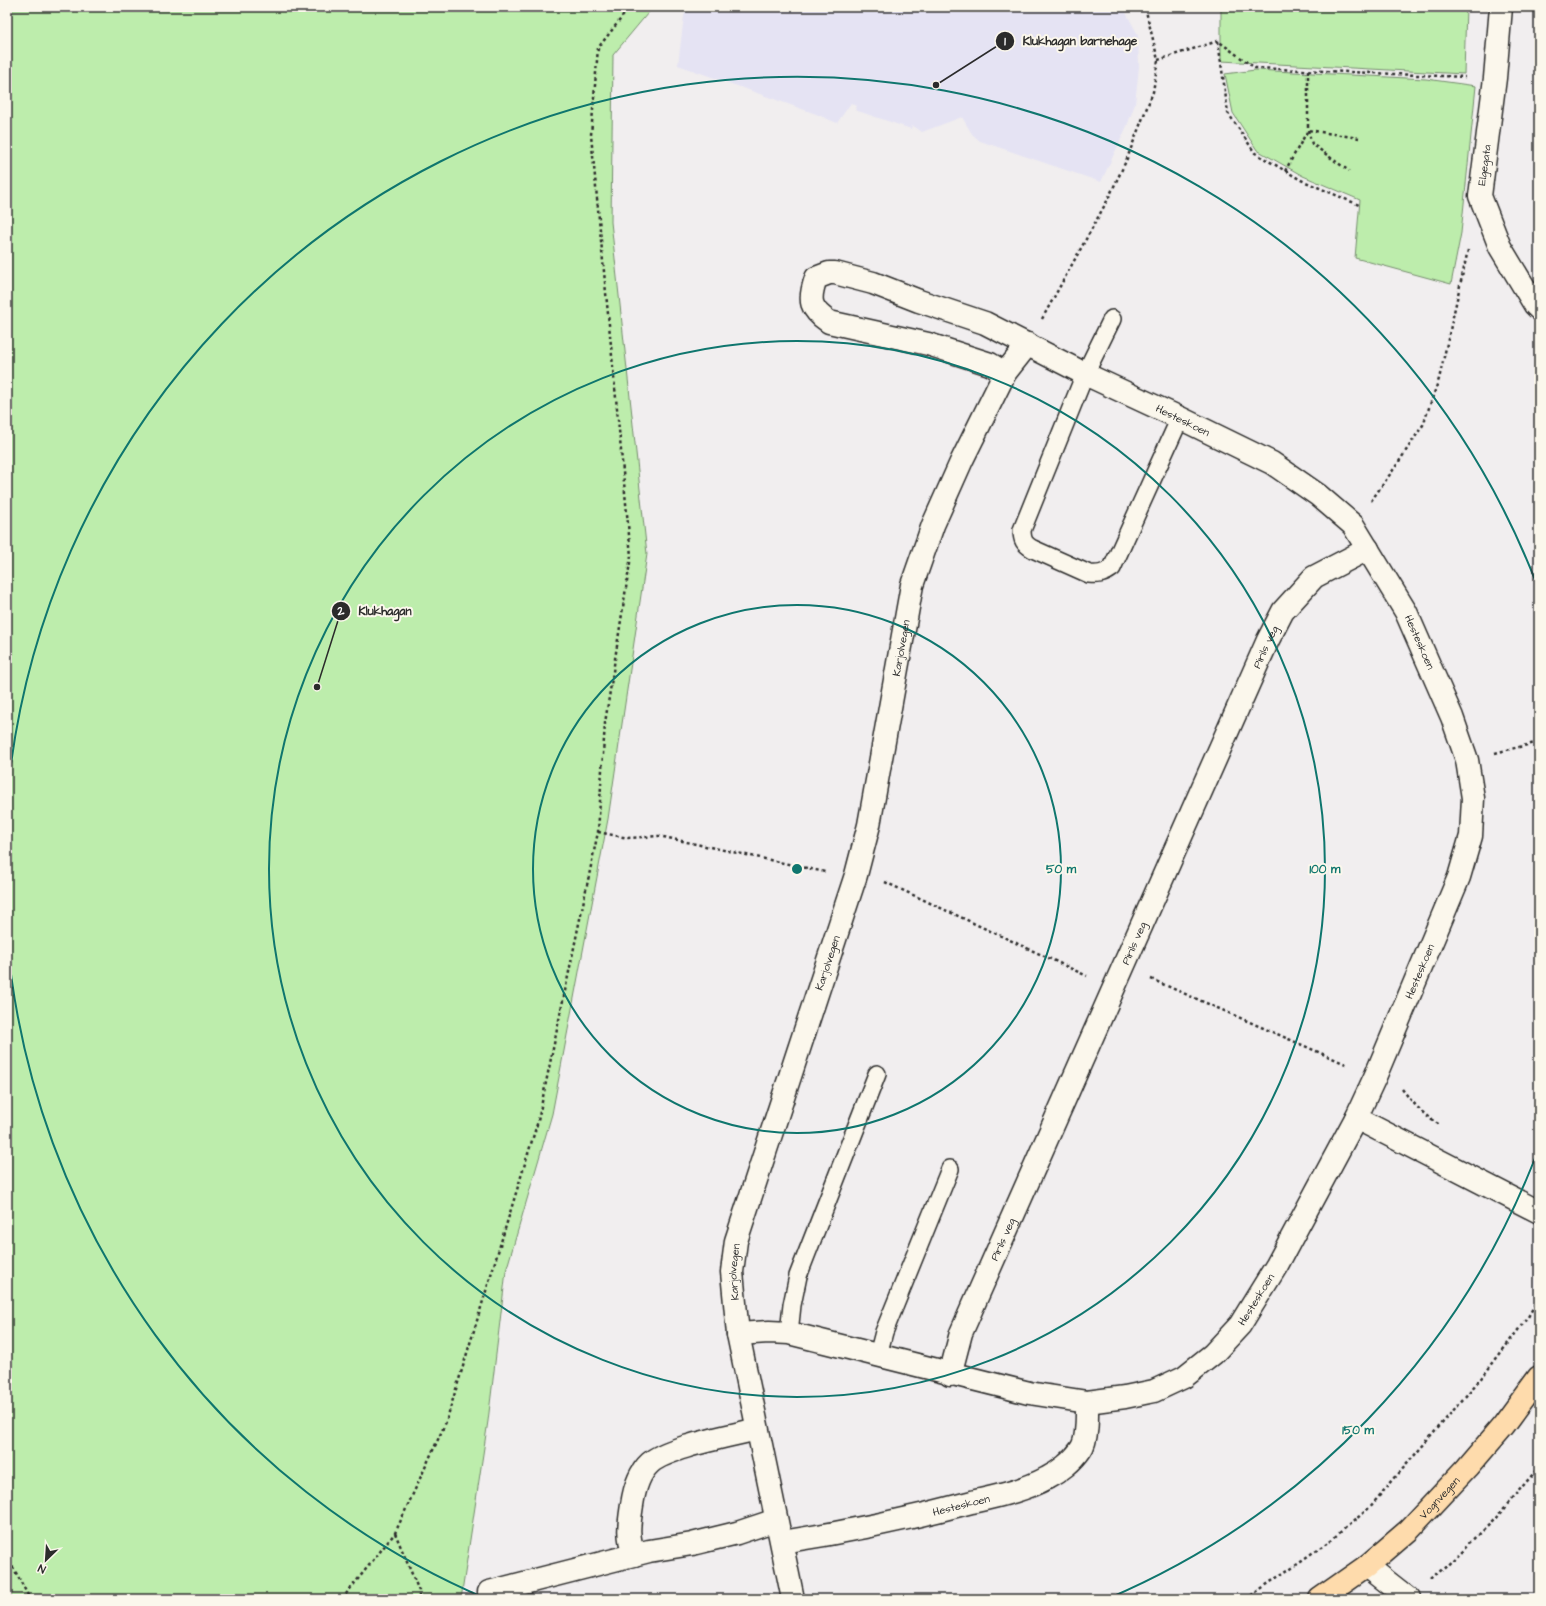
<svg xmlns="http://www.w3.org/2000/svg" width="1546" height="1606" font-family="'Architects Daughter',sans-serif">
<rect width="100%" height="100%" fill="#f1eeef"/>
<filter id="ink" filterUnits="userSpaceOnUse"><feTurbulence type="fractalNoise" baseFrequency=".025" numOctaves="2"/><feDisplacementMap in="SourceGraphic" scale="8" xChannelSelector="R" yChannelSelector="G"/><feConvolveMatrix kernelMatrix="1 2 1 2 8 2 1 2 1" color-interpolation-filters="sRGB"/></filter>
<g filter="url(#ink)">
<path fill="#e5e3f3" d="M688,7H1123L1138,35L1139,67L1135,104L1127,126L1101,182L980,141L972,134L962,117L922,132L915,127L912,126L911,129L855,110L857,106L851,103L837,123L816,114L678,65L684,16Z"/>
<g fill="#bdedac" stroke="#748c6c">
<path d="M7,7H653L613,55L611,222L647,554L608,819L552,1114L506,1271L488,1421L461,1599H7Z"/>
<path d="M1221,7H1466L1464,74L1221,61Z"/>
<path d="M1255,70L1426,79L1476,86L1461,233L1451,284L1355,258L1360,200L1303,176L1257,150L1233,113L1225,74Z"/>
</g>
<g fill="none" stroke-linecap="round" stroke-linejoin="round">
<g stroke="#2b2b2b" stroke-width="20">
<g id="service">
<path d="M1112,319L1085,374L1022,530C1022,540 1024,544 1033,549L1089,574C1098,575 1104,574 1112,568L1180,418"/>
<path d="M789,1333L792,1305L798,1276L877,1074"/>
<path d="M878,1355L884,1332L950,1169"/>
</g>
</g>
<g stroke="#2b2b2b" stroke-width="25">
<g id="minor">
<path d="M1501,7L1495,78L1480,196L1500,247L1535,305L1539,309"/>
<path d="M1356,1118L1539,1212"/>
<path id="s1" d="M738,1334L769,1332L789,1333L1029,1393L1087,1402L1125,1397L1154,1391L1184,1377L1213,1354L1240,1325L1277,1265L1356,1118L1375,1077L1459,877L1471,836L1473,798L1467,760L1452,717L1406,612L1353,525L1318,495L1272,463L1180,418L1085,374L985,323L919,301L873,283L835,273H829L816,278C808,301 810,309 829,322L928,344L990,364L1005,373"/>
<path id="s2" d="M950,1375L961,1333L1268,640L1283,611L1314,577L1368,549"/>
<path id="s3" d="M782,1542C846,1532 909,1519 972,1502C997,1496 1023,1491 1047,1478C1059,1472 1073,1461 1081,1449C1088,1439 1087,1414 1087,1402"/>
<path d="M634,1555C627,1535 629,1525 632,1505C634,1491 639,1473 650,1463C668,1447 731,1436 757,1429"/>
<path d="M1367,1566L1409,1599"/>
<path d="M489,1592L649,1551L692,1544L737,1533L776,1520"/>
<path id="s4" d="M793,1599L738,1334L732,1272L736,1241L856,875L869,825L912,585L933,525L962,460L1005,373L1028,344"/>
</g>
</g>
<g stroke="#2b2b2b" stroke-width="25">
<g id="primary">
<path id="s5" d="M1320,1599L1367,1566L1409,1530L1467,1468L1503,1426L1539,1377"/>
</g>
</g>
<g stroke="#2b2b2b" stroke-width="2.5" stroke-dasharray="3 3" stroke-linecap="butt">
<path d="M1218,41L1228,113L1255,153L1301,180L1359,205"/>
<path d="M1158,60L1218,41L1255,68L1465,77"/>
<path d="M1308,70V130L1312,144L1349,171"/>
<path d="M1285,171L1308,130L1359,138"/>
<path d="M1042,319L1107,201L1126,161L1153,92L1158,60L1145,7"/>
<path d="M1371,501L1396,466L1423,425L1439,379L1468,250"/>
<path d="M1495,753L1539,742"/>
<path d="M598,832L628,838L659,836L825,872"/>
<path d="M885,882L1087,976"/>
<path d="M1151,979L1348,1065"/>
<path d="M1402,1089C1413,1103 1424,1116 1440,1125"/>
<path d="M395,1533L419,1591V1599"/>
<path d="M7,1556L30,1599"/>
<path d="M1431,1581L1494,1520L1539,1467"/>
<path d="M342,1599L395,1533L446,1422L538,1121L598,832L605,723L631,556L591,135L598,48L630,7"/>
<path d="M1246,1599L1331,1540L1368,1509L1483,1376L1528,1317L1539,1297"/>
</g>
<use href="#service" stroke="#fbf7ec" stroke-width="17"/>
<use href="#minor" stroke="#fbf7ec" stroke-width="22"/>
<use href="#primary" stroke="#fedbac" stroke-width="22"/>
</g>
</g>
<g fill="none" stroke="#0f766e" stroke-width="2">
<circle cx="797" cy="869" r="264"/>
<circle cx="797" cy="869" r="528"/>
<path d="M1537 1153A793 793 0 0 1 1107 1599M487 1599A793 793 0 0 1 7 938M7 800A793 793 0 0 1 1537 585"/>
</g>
<g text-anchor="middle" stroke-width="4" stroke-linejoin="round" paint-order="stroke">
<g font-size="11" fill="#2b2b2b" stroke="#fbf7ec">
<text transform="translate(1484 165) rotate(-82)" y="4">Elgegata</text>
<text transform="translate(1183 420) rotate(26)" y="4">Hesteskoen</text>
<text transform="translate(1420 642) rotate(66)" y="4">Hesteskoen</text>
<text dy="4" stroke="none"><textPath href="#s2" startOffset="794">Pirils veg</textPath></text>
<text dy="4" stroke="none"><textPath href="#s4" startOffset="981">Karjolvegen</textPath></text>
<text dy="4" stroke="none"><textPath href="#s2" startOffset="470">Pirils veg</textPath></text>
<text dy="4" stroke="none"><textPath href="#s4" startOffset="657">Karjolvegen</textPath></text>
<text dy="4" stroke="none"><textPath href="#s1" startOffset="932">Hesteskoen</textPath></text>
<text dy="4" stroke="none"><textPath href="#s2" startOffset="146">Pirils veg</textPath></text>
<text dy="4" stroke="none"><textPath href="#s4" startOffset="333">Karjolvegen</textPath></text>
<text dy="4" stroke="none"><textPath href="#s1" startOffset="565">Hesteskoen</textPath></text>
<text dy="4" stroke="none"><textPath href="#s5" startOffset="157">Vognvegen</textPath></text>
<text dy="4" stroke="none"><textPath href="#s3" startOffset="183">Hesteskoen</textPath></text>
</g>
</g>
<circle cx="797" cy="869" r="6" fill="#0f766e" stroke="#fbf7ec" stroke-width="2"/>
<g font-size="12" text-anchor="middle" font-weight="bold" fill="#0f766e" stroke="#fbf7ec" stroke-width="4" stroke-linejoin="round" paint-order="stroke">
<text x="1061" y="873">50 m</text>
<text x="1325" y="873">100 m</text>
<text x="1358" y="1434">150 m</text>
</g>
<path fill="none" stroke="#2b2b2b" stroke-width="1.5" d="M936 85L1005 41M317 687L341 611"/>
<g fill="#2b2b2b" stroke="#fbf7ec" stroke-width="1.5">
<circle cx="936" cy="85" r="4"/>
<circle cx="317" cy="687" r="4"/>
<circle cx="1005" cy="41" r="10"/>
<circle cx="341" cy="611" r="10"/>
</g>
<g font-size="12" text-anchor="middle" font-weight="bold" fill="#fff">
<text x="1005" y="45">1</text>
<text x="341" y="615">2</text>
</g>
<g font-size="12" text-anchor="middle" font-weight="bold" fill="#2b2b2b" stroke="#fbf7ec" stroke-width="4" stroke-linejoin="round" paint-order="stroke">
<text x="1080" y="45">Klukhagan barnehage</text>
<text x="385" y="615">Klukhagan</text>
</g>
<rect width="1546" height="1606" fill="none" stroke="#fbf7ec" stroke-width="24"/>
<rect x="12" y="12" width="1522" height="1582" fill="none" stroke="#2b2b2b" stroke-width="1.5" filter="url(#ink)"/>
<g transform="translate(46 1560) rotate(205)" stroke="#fbf7ec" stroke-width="3" paint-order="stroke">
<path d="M0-3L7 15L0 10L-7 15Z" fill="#2b2b2b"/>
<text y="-6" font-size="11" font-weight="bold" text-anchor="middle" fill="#2b2b2b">N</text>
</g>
</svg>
